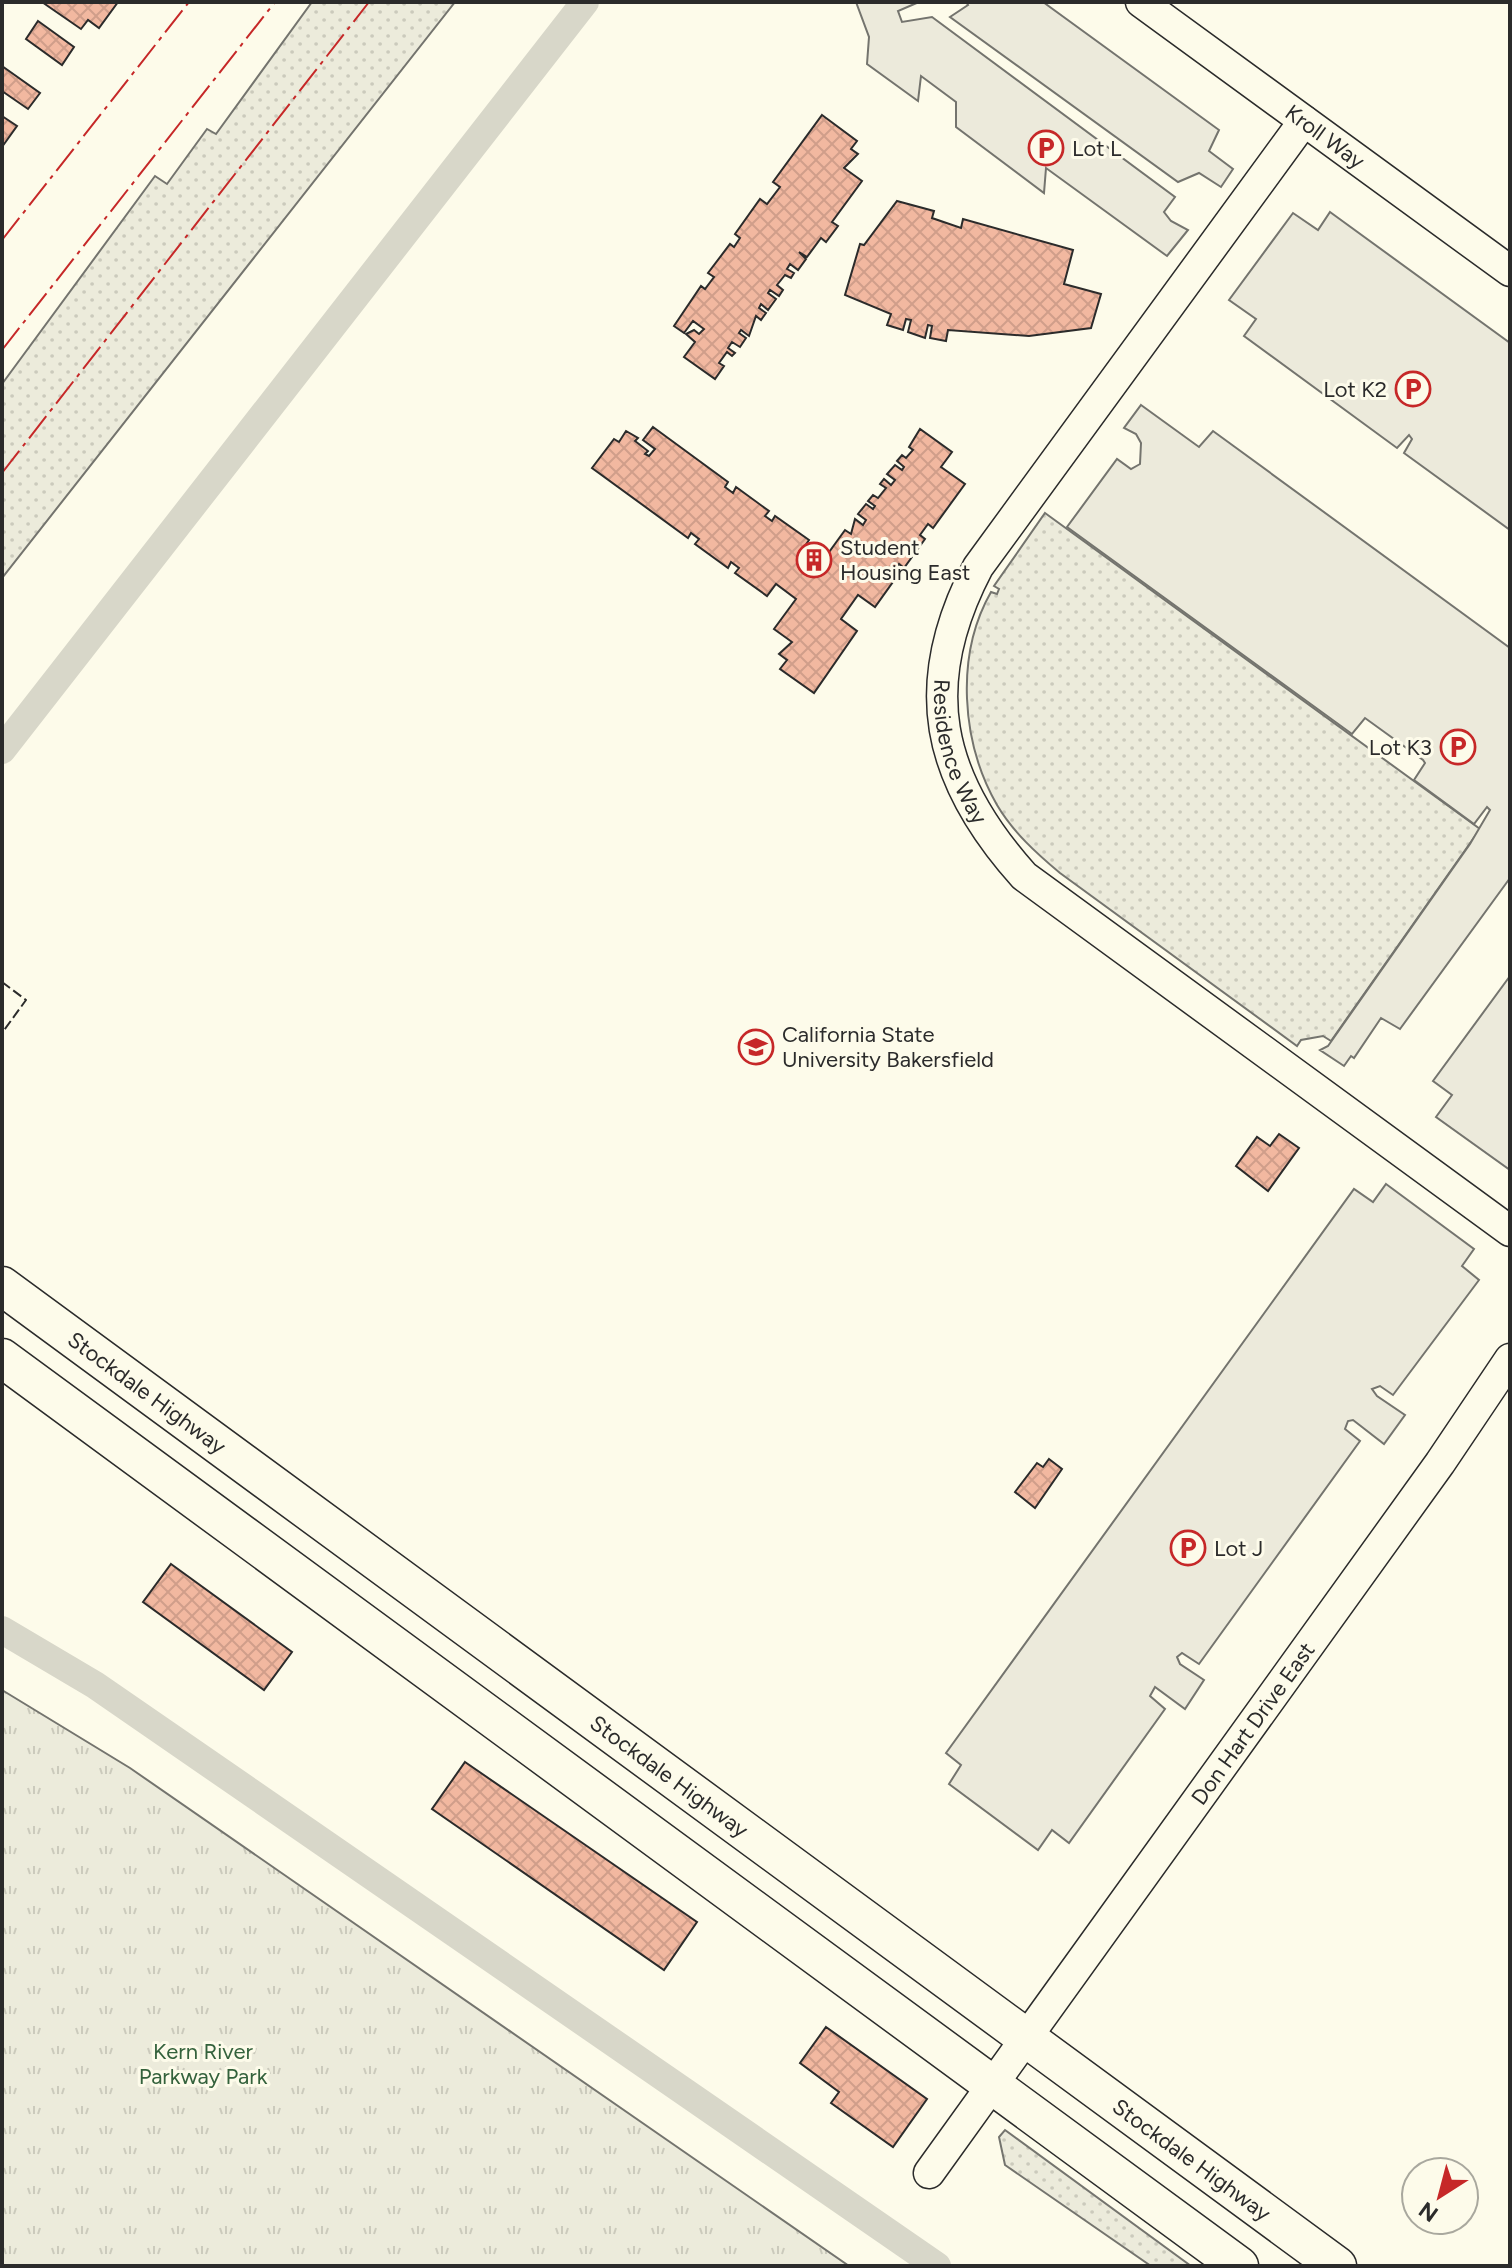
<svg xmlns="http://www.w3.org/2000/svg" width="1512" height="2268" font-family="Figtree,sans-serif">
<defs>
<pattern id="grass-dots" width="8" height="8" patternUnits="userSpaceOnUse" patternTransform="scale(2)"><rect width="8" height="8" fill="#ecebdb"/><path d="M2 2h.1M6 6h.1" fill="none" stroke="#cbcabc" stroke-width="1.8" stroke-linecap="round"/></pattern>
<pattern id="park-tufts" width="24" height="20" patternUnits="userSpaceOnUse" patternTransform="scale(2)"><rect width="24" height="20" fill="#ecebdb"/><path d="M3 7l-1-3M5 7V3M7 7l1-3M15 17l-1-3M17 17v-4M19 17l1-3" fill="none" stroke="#cbcabc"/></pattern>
<pattern id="building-cross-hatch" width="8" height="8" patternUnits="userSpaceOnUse" patternTransform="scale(2)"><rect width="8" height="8" fill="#f2b8a0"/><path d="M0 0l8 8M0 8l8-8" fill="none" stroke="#d09e8a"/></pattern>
</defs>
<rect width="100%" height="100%" fill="#fdfbea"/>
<g fill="url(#grass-dots)" stroke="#74746e" stroke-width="2">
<path d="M312,2H455L2,578V384L155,176L167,184L207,129L216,134Z"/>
<path d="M1045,513L1480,829L1331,1041L1323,1036L1301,1040L1297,1046L1060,873C1036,853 1013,832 997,805C961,742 955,655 991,592L997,594L999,589L994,586Z"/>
<path d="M1005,2130L1191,2266H1151L1005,2165L999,2137Z"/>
</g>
<path fill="url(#park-tufts)" stroke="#74746e" stroke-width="2" d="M2,1690L130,1768L849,2266H2Z"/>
<g fill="#eceadb" stroke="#74746e" stroke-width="2">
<path d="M856,2H919L898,11L902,22L932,17L1175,197L1164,212L1171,221L1188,230L1167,256L1046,168L1044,193L956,127V102L921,76L918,101L867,64L869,37Z"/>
<path d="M966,2H1043L1219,130L1209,151L1233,169L1221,187L1199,173L1178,182L950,17L968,5Z"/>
<path d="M1330,212L1510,343V530L1404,453L1412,439L1409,435L1397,448L1244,336L1256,319L1229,300L1293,213L1318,230Z"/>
<path d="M1141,405L1199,447L1213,431L1510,648V878L1400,1029L1381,1018L1354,1058L1351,1056L1344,1066L1320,1050L1328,1046L1470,844L1490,810L1487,807L1474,824L1414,780L1425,763L1423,760L1365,718L1352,734L1067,527L1117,459L1131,469L1140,464L1141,443L1136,434L1124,428Z"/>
<path d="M1510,976V1170L1436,1117L1452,1095L1433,1081Z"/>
<path d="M1386,1184L1474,1249L1462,1266L1479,1280L1393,1395L1380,1386L1372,1389L1377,1396L1405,1415L1384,1444L1353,1420L1348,1421L1345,1429L1360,1441L1199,1664L1182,1653L1177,1657L1180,1664L1204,1680L1185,1709L1155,1687L1150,1696L1165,1709L1069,1843L1052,1830L1038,1850L949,1784L961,1765L946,1753L1354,1189L1373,1202Z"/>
</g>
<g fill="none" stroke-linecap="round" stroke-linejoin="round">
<g stroke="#d8d7c9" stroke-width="28">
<path d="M2,750L585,2"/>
<path d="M2,1630L95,1685L937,2266"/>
</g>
</g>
<g fill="url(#building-cross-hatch)" stroke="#2b2b2b" stroke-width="2">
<path d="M42,2H118L99,28L88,20L81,29Z"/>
<path d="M38,21L74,47L62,65L26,39Z"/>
<path d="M2,66L40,93L28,109L2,91Z"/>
<path d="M822,115L857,141L851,149L858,154L844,168L862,181L832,222L838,226L826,242L821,238L807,257L799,252L806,259L798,270L790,264L787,269L794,273L791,278L785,275L777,285L783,290L779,296L770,290L768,293L776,299L768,310L761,304L759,308L766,313L761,320L756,316L749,336L741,330L739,333L746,338L740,347L732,342L728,348L735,353L732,356L727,352L719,363L724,366L715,379L684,357L695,342L686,334L694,330L699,334L704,329L693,321L684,333L674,326L701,286L705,289L714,277L708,273L730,244L734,247L740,238L735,234L760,199L767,204L780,187L773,182Z"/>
<path d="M2,116L17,126L2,147Z"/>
<path d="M897,201L934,211L932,218L961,228L963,219L1073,250L1064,284L1101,294L1091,328L1029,336L948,330L946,341L930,338L932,326L928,325L925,338L908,332L911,320L906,319L903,330L887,325L891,314L845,295L860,244L864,245Z"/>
<path d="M653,427L728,482L725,487L733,493L736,487L769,511L765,516L772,521L775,516L809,540L805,546L824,559L845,530L851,534L855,519L863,525L866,520L858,514L866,504L873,509L875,506L868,501L873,495L878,498L886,488L880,484L884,479L891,485L895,480L887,474L895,465L902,470L904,467L897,461L902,455L906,458L913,450L909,447L920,429L952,452L941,467L965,484L933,528L928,524L920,535L925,539L904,568L899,564L891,575L895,579L875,607L858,595L841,619L857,631L814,693L780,669L787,660L779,654L792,642L774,629L796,599L776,584L767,596L735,573L739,568L731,562L728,568L695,544L699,539L691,533L688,538L592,468L614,439L619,442L626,431L638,438L635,441L648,451L645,454L649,456L655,449L643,440Z"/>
<path d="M1279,1134L1299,1148L1268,1191L1236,1166L1257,1137L1270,1146Z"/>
<path d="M1049,1459L1062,1469L1035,1508L1015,1492L1037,1463L1043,1467Z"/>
<path d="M171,1564L292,1652L264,1690L143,1602Z"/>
<path d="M465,1762L697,1922L664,1970L432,1809Z"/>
<path d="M826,2027L927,2099L893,2147L831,2103L839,2092L800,2063Z"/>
</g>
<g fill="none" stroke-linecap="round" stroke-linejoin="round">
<g stroke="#2b2b2b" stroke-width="33">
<g id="minor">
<path id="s1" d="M1141,2L1510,271"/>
<path id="s2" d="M1304,121L978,567C916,685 936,778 1024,876L1510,1231"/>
<path id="s3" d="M929,2173L1440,1463L1510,1359"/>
</g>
</g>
<g stroke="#2b2b2b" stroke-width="41">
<g id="major">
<path id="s4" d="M2,1286L1337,2266"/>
<path d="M2,1358L1239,2266"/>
</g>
</g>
<use href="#minor" stroke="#fdfbea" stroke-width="30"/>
<use href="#major" stroke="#fdfbea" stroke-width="38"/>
<path stroke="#2b2b2b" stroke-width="2" stroke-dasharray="10 4" stroke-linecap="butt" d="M2,982L26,1000L2,1033"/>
<g stroke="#c62828" stroke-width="2" stroke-dasharray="28 6 4 6" stroke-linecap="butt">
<path d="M2,240L189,2"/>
<path d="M2,350L275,2"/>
<path d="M2,473L369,2"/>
</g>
</g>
<defs>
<g id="parking-ring" transform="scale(1.8)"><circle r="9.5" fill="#fdfbea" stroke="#c62828" stroke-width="1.5"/><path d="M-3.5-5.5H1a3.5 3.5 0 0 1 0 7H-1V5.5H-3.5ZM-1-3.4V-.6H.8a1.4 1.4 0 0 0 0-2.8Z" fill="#c62828"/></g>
<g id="building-ring" transform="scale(1.8)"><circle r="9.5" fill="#fdfbea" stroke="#c62828" stroke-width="1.5"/><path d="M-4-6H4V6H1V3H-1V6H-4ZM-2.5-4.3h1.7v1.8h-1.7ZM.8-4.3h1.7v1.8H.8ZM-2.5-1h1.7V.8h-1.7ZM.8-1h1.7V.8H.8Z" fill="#c62828"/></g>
<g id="university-ring" transform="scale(1.8)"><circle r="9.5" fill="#fdfbea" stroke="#c62828" stroke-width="1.5"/><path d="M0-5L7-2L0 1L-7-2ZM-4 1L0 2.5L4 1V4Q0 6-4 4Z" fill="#c62828"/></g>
</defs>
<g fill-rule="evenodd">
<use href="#parking-ring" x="1046" y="148"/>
<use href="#parking-ring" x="1413" y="389"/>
<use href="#building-ring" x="814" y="560"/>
<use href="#parking-ring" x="1458" y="747"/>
<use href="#university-ring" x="756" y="1047"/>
<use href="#parking-ring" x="1188" y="1548"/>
</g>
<g text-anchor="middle" stroke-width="6" stroke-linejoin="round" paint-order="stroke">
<g font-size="22" fill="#2b2b2b" stroke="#fdfbea">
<text dy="8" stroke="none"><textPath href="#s1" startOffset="228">Kroll Way</textPath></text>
<text dy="8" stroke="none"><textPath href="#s2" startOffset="746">Residence Way</textPath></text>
<text dy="8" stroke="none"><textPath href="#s4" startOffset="180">Stockdale Highway</textPath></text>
<text dy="8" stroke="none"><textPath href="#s3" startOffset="554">Don Hart Drive East</textPath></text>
<text dy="8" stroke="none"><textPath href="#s4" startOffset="828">Stockdale Highway</textPath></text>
<text dy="8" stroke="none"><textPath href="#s4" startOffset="1476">Stockdale Highway</textPath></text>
</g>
<g font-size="22" fill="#2b2b2b" stroke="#fdfbea" text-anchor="start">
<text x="1072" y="156">Lot L</text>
<text x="1387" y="397" text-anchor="end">Lot K2</text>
<text x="840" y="555">Student<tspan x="840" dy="25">Housing East</tspan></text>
<text x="1432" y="755" text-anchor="end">Lot K3</text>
<text x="782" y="1042">California State<tspan x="782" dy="25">University Bakersfield</tspan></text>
<text x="1214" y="1556">Lot J</text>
</g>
<g font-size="22" fill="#34623c" stroke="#fdfbea">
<text x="203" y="2059">Kern River<tspan x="203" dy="25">Parkway Park</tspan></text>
</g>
</g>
<rect width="1512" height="2268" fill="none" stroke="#2b2b2b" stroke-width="8"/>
<g transform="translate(1440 2196) rotate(216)"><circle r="38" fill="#fdfbea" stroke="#a9a89e" stroke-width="2"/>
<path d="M0-6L14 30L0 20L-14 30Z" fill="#c62828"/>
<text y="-12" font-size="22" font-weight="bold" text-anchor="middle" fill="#2b2b2b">N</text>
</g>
</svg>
